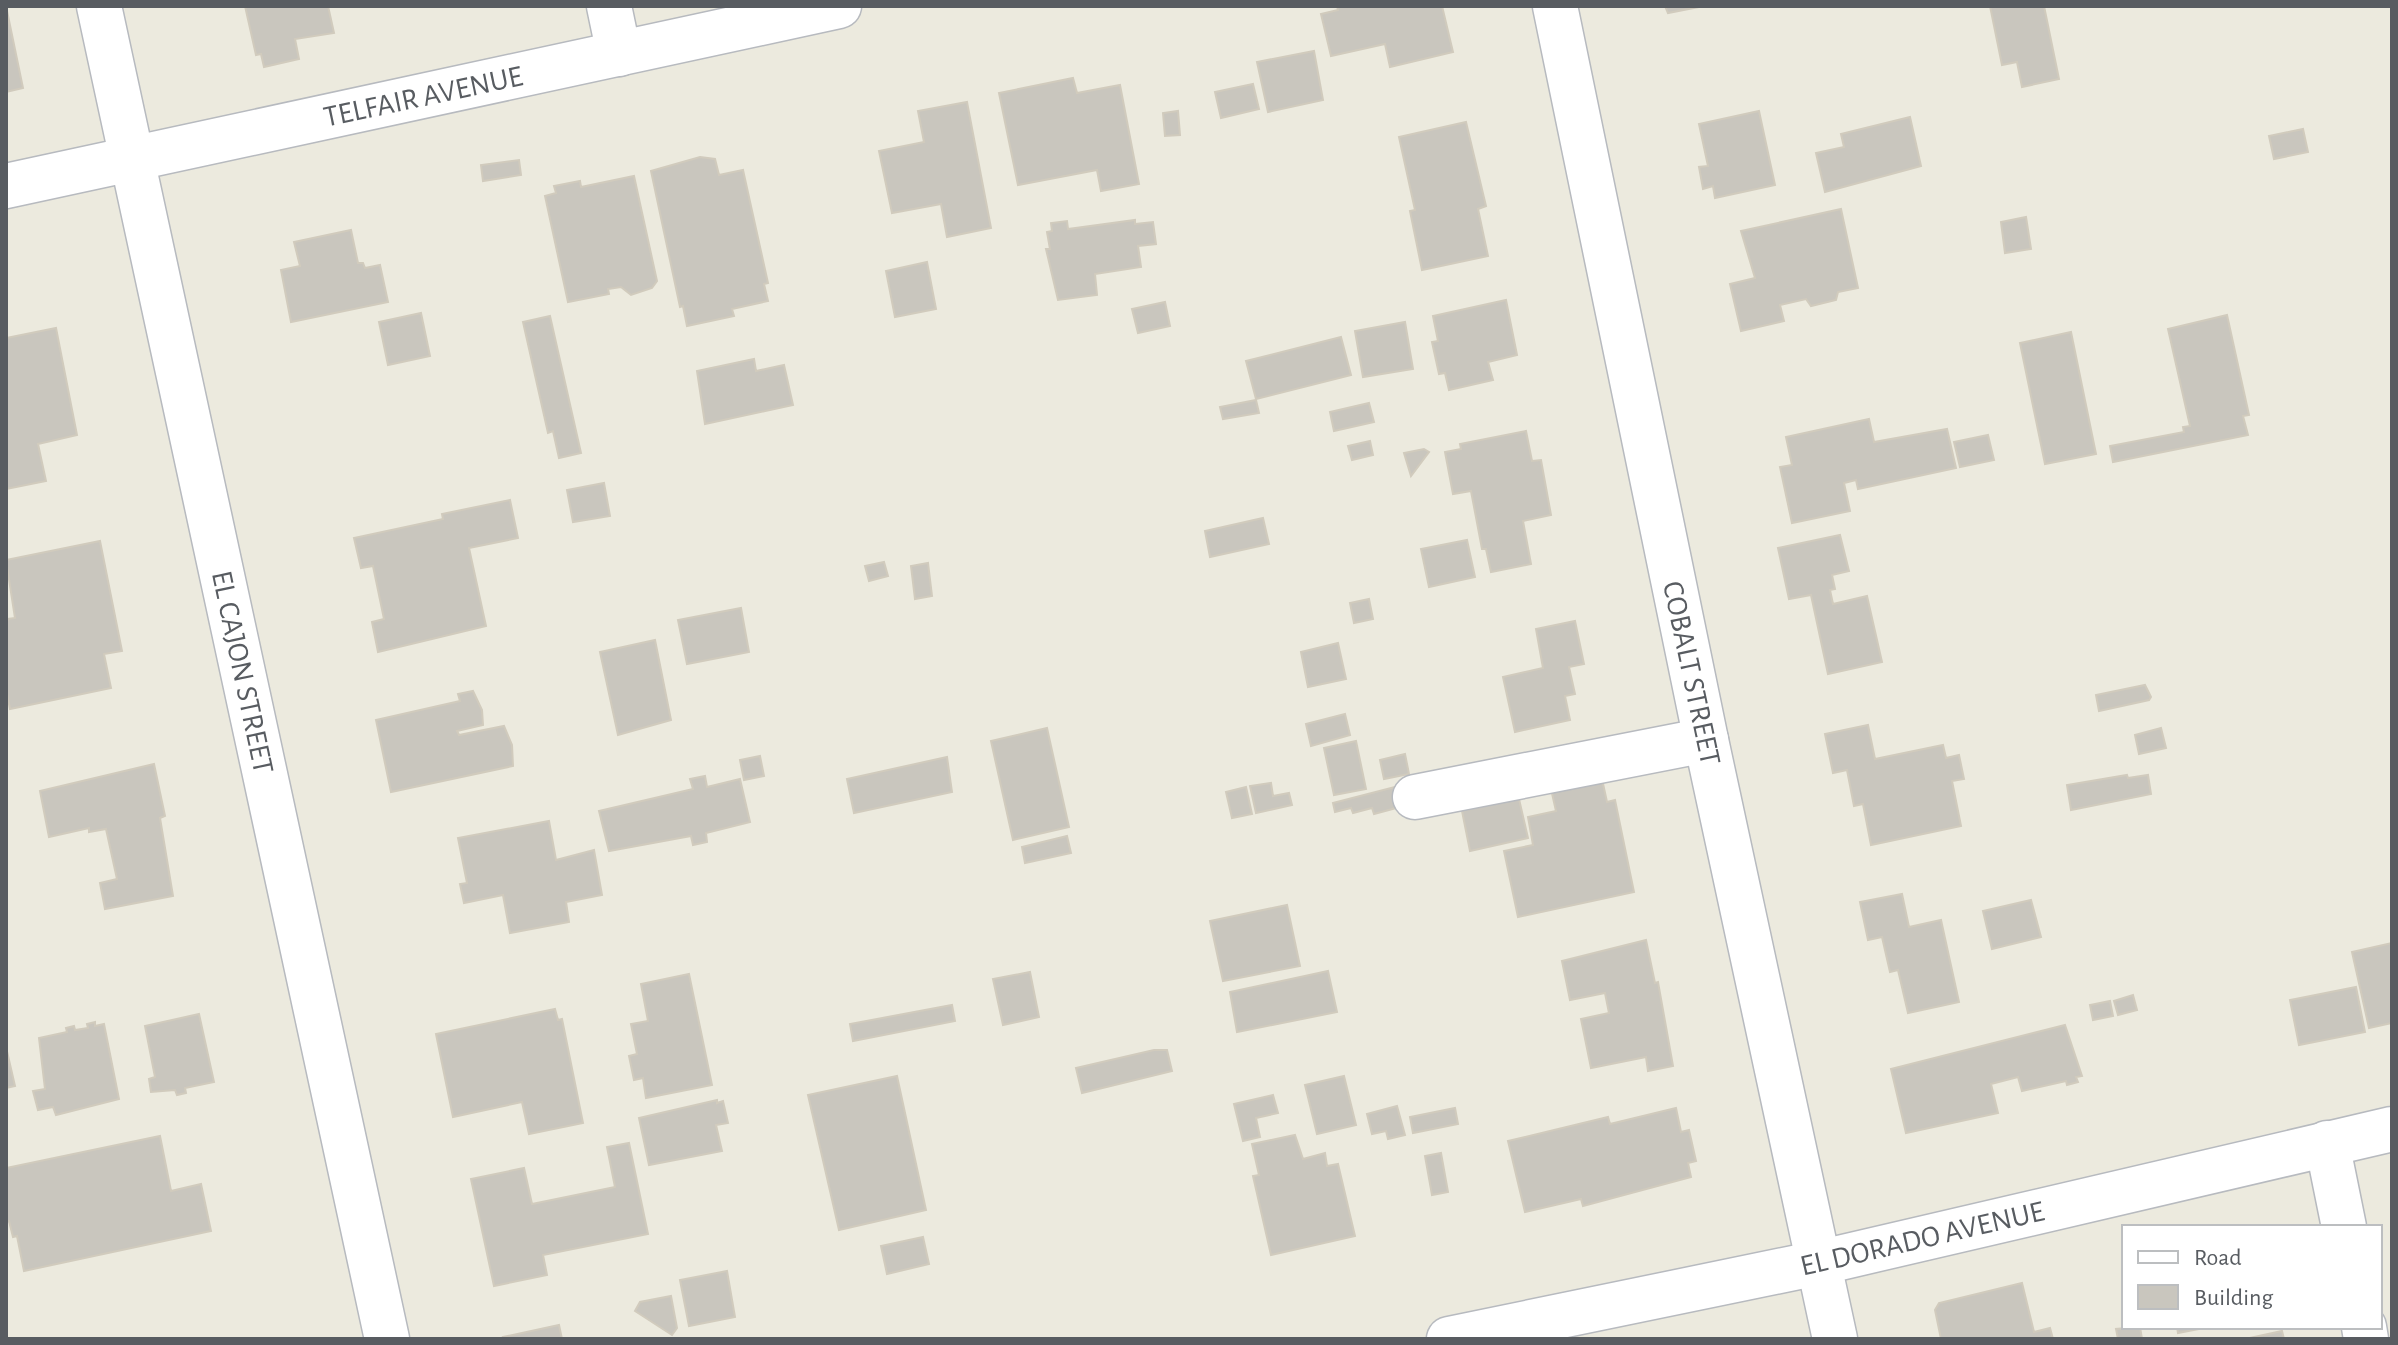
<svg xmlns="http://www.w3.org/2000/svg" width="2398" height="1345" font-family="'Alegreya Sans',sans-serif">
<rect width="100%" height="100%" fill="#eceade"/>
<g fill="#c9c6be" stroke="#d1cbbd" stroke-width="2">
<path d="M6,6L23,88L6,92Z"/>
<path d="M245,6H328L334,33L295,39L299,59L264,67L261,54L256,55Z"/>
<path d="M1337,6H1442L1453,52L1390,67L1385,44L1331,56L1321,14L1338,10Z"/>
<path d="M1665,6H1704L1668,13Z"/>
<path d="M1990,6H2044L2059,79L2022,87L2017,62L2002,65Z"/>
<path d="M1314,51L1323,100L1268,112L1257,62Z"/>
<path d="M1073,78L1077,93L1120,85L1139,184L1101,191L1097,170L1018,185L999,93Z"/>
<path d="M1253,84L1259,109L1221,118L1215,92Z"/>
<path d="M967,102L991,228L947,237L941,204L892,213L879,151L924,142L918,111Z"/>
<path d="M1178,111L1180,135L1165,136L1163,113Z"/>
<path d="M1759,111L1775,185L1715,198L1713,186L1703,189L1699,167L1708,166L1699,124Z"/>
<path d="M1910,117L1921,166L1825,192L1816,153L1844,147L1841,134Z"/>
<path d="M1466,122L1486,206L1478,209L1488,256L1422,270L1410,211L1415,210L1399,137Z"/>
<path d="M2303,129L2308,152L2274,159L2269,136Z"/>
<path d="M700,157L715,159L719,175L743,170L768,283L764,284L768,301L732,309L734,316L687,326L683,306L680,307L651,171Z"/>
<path d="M519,160L521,175L483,181L481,165Z"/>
<path d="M634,176L657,281L652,288L631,295L621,287L608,289L609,294L568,302L545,196L556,193L554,186L580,181L581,187Z"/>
<path d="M1841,209L1858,288L1838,292L1836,300L1811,306L1806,299L1780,305L1784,321L1741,331L1730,284L1755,278L1741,231Z"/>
<path d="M2026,217L2031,249L2005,253L2001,222Z"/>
<path d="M1135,220V224L1153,222L1156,244L1138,246L1141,267L1095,274L1097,295L1058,300L1046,249H1050L1047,232L1052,231L1051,223L1067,221L1068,229Z"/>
<path d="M351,230L358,263H363L365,268L380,265L388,302L291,322L281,270L300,266L294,242Z"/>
<path d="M927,262L936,309L895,317L886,271Z"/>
<path d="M1506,300L1517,355L1488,362L1493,380L1449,390L1445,373L1439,374L1432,342L1438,341L1433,316Z"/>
<path d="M1165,302L1170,326L1138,333L1132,309Z"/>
<path d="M421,313L430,356L388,365L379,322Z"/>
<path d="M2227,315L2249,415L2243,416L2248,435L2113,462L2110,446L2184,432L2183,427L2190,426L2168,329Z"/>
<path d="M550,316L581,453L559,458L553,431L548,433L523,322Z"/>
<path d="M1405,322L1413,369L1363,377L1355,331Z"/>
<path d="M56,328L77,435L38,444L46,481L6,489V338Z"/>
<path d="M2071,332L2096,454L2045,464L2020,343Z"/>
<path d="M1341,337L1351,375L1256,399L1246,361Z"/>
<path d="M754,359L756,371L784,365L793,405L705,424L697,371Z"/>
<path d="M1256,400L1259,413L1223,419L1220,407Z"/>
<path d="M1369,403L1374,422L1334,431L1330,412Z"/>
<path d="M1869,419L1874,442L1947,429L1956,468L1858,489L1856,480L1844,483L1850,511L1792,523L1780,467L1792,465L1786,437Z"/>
<path d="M1526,431L1532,461L1541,460L1551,515L1523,521L1531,564L1491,572L1486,549H1482L1471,491L1453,494L1445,452L1461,449L1460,444Z"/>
<path d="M1988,435L1994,460L1960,467L1954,442Z"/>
<path d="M1370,441L1373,455L1352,460L1348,446Z"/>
<path d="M1424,449L1429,452L1411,476L1404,453Z"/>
<path d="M604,483L610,516L573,522L567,490Z"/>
<path d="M510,500L518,538L469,548L486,626L378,652L372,622L384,619L373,566L361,568L354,538L443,519L442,514Z"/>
<path d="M1263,518L1269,544L1210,557L1205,531Z"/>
<path d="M1840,535L1849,571L1832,575L1835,589L1830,590L1833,604L1867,596L1882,662L1828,674L1811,595L1789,599L1778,548Z"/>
<path d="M1467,540L1475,577L1429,587L1421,549Z"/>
<path d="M100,541L122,651L104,654L111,688L10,709L6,689V625L8,619L15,618L6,560Z"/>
<path d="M884,562L888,576L869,581L865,566Z"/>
<path d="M928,563L932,596L915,599L911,566Z"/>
<path d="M1369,599L1373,619L1354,623L1350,603Z"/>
<path d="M741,608L749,652L687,664L678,620Z"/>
<path d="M1575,621L1584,664L1569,667L1575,694L1565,696L1570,720L1515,732L1503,677L1543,668L1536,629Z"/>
<path d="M655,640L671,720L618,735L600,652Z"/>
<path d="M1338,643L1346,679L1308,687L1301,652Z"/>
<path d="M2145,685L2151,697L2149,700L2099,711L2096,695Z"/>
<path d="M473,691L482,710L483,725L457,731L459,735L504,726L512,745L513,766L391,792L376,720L460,701L458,694Z"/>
<path d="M1345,714L1350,735L1311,746L1306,724Z"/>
<path d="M1868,725L1875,759L1943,745L1946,758L1959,755L1964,779L1952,781L1961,826L1871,845L1863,804L1854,806L1847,770L1833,773L1825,734Z"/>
<path d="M1047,728L1069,827L1013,840L991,741Z"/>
<path d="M2161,728L2166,748L2139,754L2135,735Z"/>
<path d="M1356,741L1366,789L1334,795L1324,748Z"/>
<path d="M1405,754L1409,774L1384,779L1380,760Z"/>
<path d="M760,756L764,776L744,780L740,760Z"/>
<path d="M947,757L952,792L854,813L847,779Z"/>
<path d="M154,764L165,816L160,818L173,896L105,909L100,883L117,879L106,829L89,832V828L49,837L40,791Z"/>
<path d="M2127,775L2128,778L2148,775L2151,794L2071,810L2067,785Z"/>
<path d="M705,776L707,787L740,779L750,822L706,833L707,842L693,845L691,836L609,851L599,811L693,789L690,779Z"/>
<path d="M1602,779L1607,802L1615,800L1634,892L1518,917L1504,851L1533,845L1528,817L1556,811L1551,789Z"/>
<path d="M1271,783L1273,796L1289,793L1292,805L1256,813L1250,786Z"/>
<path d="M1246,787L1252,814L1232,818L1226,792Z"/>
<path d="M1395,787L1400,807L1374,814L1372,808L1353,813L1351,808L1335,812L1333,803Z"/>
<path d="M1519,799L1528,838L1470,851L1462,811Z"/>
<path d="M549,821L556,860L594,850L602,895L566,902L569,922L510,933L503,895L464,903L460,884L467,883L458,838Z"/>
<path d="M1067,836L1071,853L1025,863L1022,847Z"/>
<path d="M1902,894L1909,927L1941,920L1959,1002L1908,1013L1898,970L1890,972L1882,937L1868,940L1860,902Z"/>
<path d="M2031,900L2041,937L1992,949L1983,911Z"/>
<path d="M1287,905L1300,966L1223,981L1210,921Z"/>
<path d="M1646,940L1655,983L1658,982L1673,1066L1648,1071L1646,1057L1591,1068L1581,1019L1609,1013L1605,993L1570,1000L1562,961Z"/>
<path d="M2392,943V1023L2369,1028L2352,952Z"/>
<path d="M1328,971L1337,1012L1237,1032L1230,992Z"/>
<path d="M1030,972L1039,1017L1003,1025L993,979Z"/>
<path d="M689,974L712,1085L646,1098L643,1078L634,1080L629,1056L637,1054L631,1024L648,1021L641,984Z"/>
<path d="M2356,987L2365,1032L2299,1045L2290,1000Z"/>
<path d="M2133,995L2137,1010L2118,1015L2114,1001Z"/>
<path d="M2110,1001L2113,1016L2093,1020L2090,1005Z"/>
<path d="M952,1005L955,1021L853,1041L850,1024Z"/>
<path d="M555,1009L558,1020L562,1019L583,1123L529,1134L522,1102L453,1117L436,1034Z"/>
<path d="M199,1014L214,1082L185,1088L186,1093L177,1095L175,1090L151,1092L149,1079L155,1077L145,1026Z"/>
<path d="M95,1022V1026L104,1024L119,1099L56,1115L53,1107L38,1110L33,1091L45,1089L39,1038L67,1032L66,1028L74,1026L75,1030L88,1028L87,1024Z"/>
<path d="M2065,1025L2082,1076L2076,1077L2078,1082L2067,1085L2066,1081L2022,1091L2018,1077L1991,1084L1998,1113L1906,1133L1891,1069Z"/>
<path d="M6,1047L15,1086L6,1088Z"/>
<path d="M1154,1050H1167L1172,1071L1082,1093L1076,1068Z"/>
<path d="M897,1076L926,1210L839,1230L808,1095Z"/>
<path d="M1344,1076L1356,1125L1317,1134L1305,1085Z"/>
<path d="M1273,1095L1278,1113L1256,1118L1260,1137L1243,1141L1234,1104Z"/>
<path d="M717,1100V1103L723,1101L728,1123L716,1125L722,1151L649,1165L639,1118Z"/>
<path d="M1397,1106L1405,1135L1388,1139L1386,1131L1372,1134L1367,1114Z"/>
<path d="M1455,1108L1458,1124L1413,1133L1410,1117Z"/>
<path d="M1676,1108L1681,1132L1689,1130L1696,1161L1688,1163L1691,1177L1583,1206L1581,1199L1525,1212L1508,1141L1608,1117L1610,1124Z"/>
<path d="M1295,1135L1303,1159L1325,1153L1327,1166L1338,1164L1355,1236L1271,1255L1253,1176L1259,1175L1252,1144Z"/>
<path d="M160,1136L171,1191L201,1184L211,1231L24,1271L17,1236L13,1237L9,1221L6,1222V1168Z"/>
<path d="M629,1143L648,1234L543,1255L547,1275L494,1286L471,1179L524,1168L532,1204L615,1187L607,1147Z"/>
<path d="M1441,1153L1448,1192L1432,1195L1425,1156Z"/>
<path d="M923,1237L929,1264L887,1274L881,1246Z"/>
<path d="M727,1271L735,1317L689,1326L680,1280Z"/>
<path d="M2022,1283L2034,1332L2050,1328L2053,1339H1941L1935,1310L1939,1303Z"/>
<path d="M671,1296L677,1328L672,1335L635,1311L640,1302Z"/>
<path d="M559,1325L562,1339H504L503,1337Z"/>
<path d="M2140,1327L2142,1339H2118L2116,1329Z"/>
<path d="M2177,1327H2209L2178,1333Z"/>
<path d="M2282,1331L2284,1339H2245Z"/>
</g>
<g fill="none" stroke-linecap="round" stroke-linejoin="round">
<g stroke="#b7babf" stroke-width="47">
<g id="minor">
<path d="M99,6L387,1339"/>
<path d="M609,6L619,54"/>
<path d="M1555,6L1706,740L1835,1339"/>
<path d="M6,186L839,6"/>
<path d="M1415,797L1706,740"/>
<path d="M2327,1143L2344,1227"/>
<path d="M2364,1327L2366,1339"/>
<path d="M1449,1339L1818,1263L2392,1129"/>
</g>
</g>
<use href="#minor" stroke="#fff" stroke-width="44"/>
</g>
<g text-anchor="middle" stroke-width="7" stroke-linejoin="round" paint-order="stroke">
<g font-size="30" fill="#585c61" stroke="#fff">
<text transform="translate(423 96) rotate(-12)" y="10">TELFAIR AVENUE</text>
<text transform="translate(243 672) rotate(78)" y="10">EL CAJON STREET</text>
<text transform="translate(1692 673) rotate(78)" y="10">COBALT STREET</text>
<text transform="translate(1922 1238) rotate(-13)" y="10">EL DORADO AVENUE</text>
</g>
</g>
<rect width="2398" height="1345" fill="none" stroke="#585c61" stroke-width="16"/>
<rect x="2122" y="1225" width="260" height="104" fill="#ffffff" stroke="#bcbec0" stroke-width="2"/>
<rect x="2138" y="1251" width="40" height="12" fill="#ffffff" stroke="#bcbec0" stroke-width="2"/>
<text x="2194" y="1265" font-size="24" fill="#585c61">Road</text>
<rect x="2138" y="1285" width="40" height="24" fill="#c9c6be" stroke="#bcbec0" stroke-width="2"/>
<text x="2194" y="1305" font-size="24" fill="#585c61">Building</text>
</svg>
